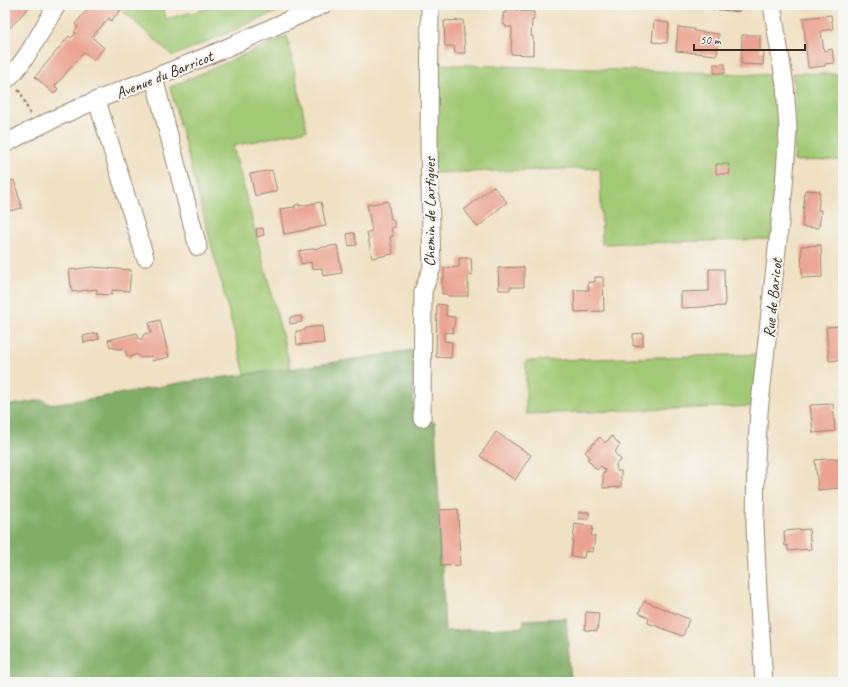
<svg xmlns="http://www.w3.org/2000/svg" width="848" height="687" font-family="Caveat,sans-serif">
<rect width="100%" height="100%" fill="#f6f6f2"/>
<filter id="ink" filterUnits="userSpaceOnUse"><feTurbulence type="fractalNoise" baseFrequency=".025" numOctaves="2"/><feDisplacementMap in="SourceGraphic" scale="8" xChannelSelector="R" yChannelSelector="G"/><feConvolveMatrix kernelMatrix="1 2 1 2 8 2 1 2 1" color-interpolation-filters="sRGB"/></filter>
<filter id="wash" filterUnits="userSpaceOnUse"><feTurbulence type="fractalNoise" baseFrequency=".012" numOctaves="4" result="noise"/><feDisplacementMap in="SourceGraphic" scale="16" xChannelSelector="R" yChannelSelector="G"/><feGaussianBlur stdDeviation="0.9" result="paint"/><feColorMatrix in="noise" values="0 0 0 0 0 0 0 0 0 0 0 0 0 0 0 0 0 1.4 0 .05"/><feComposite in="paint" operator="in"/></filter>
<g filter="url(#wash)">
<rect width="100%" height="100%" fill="#f0e1c4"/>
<g fill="#a2c974" stroke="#6e7a49">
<path d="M116,5H162L166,19L221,5H292L173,56Z"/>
<path d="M287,36L307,130L233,146L291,369L245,374L170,87Z"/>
<path d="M437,64L778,75L781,111L775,239L602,244L600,168L432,173Z"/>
<path d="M792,73L843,74V160L794,161C795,132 797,102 792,73Z"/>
<path d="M762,354L756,406L526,414V361Z"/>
</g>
<path fill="#81ad66" stroke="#5e6c42" d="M413,350V418L435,422L445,631L524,627V620L566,618L571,682H5V406L42,400L50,404L96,398L185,382L291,369Z"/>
<g id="blocks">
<g fill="#eba492">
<path d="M5,5H31L5,33Z"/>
<path d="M91,5H94L97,8L101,5H116L121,10L111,21L109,18L92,37L104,48L94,60L84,52L55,86L58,89L54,94L35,77L69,36L71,38L76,33L74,32L78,27L75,24Z"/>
<path d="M504,5H516L517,11L534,12V20H532L531,36H533V55L511,54L512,27H506L503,23V13H506Z"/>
<path d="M712,5H740L739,12L712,9Z"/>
<path d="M831,15L833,29L821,31L824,51L832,49L834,63L825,64V66L808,68L803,18Z"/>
<path d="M463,20L465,53H455L454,46H445L444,21Z"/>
<path d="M654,21L669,23L667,43L652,42Z"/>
<path d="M678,27L694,29V31L719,34L717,55L676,51Z"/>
<path d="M742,35H760V51H764L763,65L741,64Z"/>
<rect x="714" y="64" width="11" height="9"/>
<path d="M716,164H729L730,174H716Z"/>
<path d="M272,170L277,191L255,196L250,174Z"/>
<path d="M14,180L22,208L5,212V182Z"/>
<path d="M493,186L507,202L478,227L464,210Z"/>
<path d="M805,190L820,191L818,210H821L819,228L802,227Z"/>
<path d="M388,201L391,219H393L395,227L391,228L393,236L390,237L393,254L372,258L367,232L372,231L367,205Z"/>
<path d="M321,202L326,226L284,234L280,209L295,207V205L299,204V206Z"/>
<path d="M263,228L264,235L257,237L256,229Z"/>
<path d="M351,233H354L357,245L349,246L347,234Z"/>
<path d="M337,245L342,273L323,276L322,268L312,269L311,262L301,264L299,251Z"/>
<path d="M821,245L822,277L802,278L801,246Z"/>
<path d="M459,258H471L472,275H468V296H448L446,294H442V278H444V268L459,267Z"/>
<path d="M92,267L131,270L129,291L112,290V295L97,294V289L72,292L69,270Z"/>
<path d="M524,267V287H510V290H499L498,268Z"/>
<path d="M709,269H724L725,306L681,308V292L709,291Z"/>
<path d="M595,277H603L604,311L575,312L574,290H589L588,282H595Z"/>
<path d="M437,304L446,305V316L455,317L453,333L444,332V341L452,342L451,358L436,357Z"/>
<path d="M301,316L302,322L290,324V317Z"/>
<path d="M160,320L169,357L152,361L151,356L141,358L137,354L130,357L127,356L125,350L123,348L119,349L110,347L108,340L137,333L138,337L141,340L144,334L151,333L149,323Z"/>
<path d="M322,326L324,343L297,345L296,331L305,330V328Z"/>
<path d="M843,326V360L829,361L826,327Z"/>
<path d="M97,333L99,339L84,343L83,336Z"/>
<path d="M643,333V345L633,346V334Z"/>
<path d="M833,404L835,431L813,433L810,405Z"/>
<path d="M496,432L531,455L515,480L480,456Z"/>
<path d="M612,436L620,445L616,450L615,453L621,460L616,464L617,471H621V487L603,488V473H605V470L601,466L597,470L587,459L590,457L585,452L600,437L605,443Z"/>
<path d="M843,458V473L839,474L840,488L818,490L815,460Z"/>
<path d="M458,509L460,565L441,566L439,510Z"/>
<rect x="579" y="512" width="10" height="7"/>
<path d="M575,524L593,527L591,536H595L593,552L585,551L584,558L571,556Z"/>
<path d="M809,529L811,549L788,551V545L785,546L784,531Z"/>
<path d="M644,601L689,619L683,636L648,623L649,618L639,613Z"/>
<path d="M586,612L599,613L597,631L585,630Z"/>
</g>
</g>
</g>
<g filter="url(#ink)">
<use href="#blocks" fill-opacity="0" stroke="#968671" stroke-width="1"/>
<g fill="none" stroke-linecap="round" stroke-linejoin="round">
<g stroke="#968671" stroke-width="19">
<g id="minor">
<path d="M154,78L198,247"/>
<path d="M5,81C25,65 42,28 57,5"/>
<path d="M97,101L145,257"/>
<path d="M5,144C65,110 131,87 195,61C238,44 280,23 323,5"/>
<path d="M422,418L423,291L432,268L429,147L430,5"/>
<path d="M764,682L758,592L755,526L756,458L759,412L784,186L788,129L785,85L772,5"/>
</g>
</g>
<path stroke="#968671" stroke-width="2.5" stroke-dasharray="3 3" stroke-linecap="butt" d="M18,90L21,93L30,114"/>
<use href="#minor" stroke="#fff" stroke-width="17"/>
</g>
</g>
<g text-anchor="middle" stroke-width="4" stroke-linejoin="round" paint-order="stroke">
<g font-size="16" fill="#3b2a1e" stroke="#f6f6f2">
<text transform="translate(164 74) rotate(-22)" y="6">Avenue du Barricot</text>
<text transform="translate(429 212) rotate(-90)" y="6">Chemin de Lartigues</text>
<text transform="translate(772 298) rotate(-84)" y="6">Rue de Baricot</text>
</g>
</g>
<rect width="848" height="687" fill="none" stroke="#f6f6f2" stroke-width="20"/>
<path d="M694 44v6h111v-6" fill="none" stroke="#3b2a1e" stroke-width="2"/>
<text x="700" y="44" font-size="12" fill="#3b2a1e" stroke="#f6f6f2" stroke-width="3" paint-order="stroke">50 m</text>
</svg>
